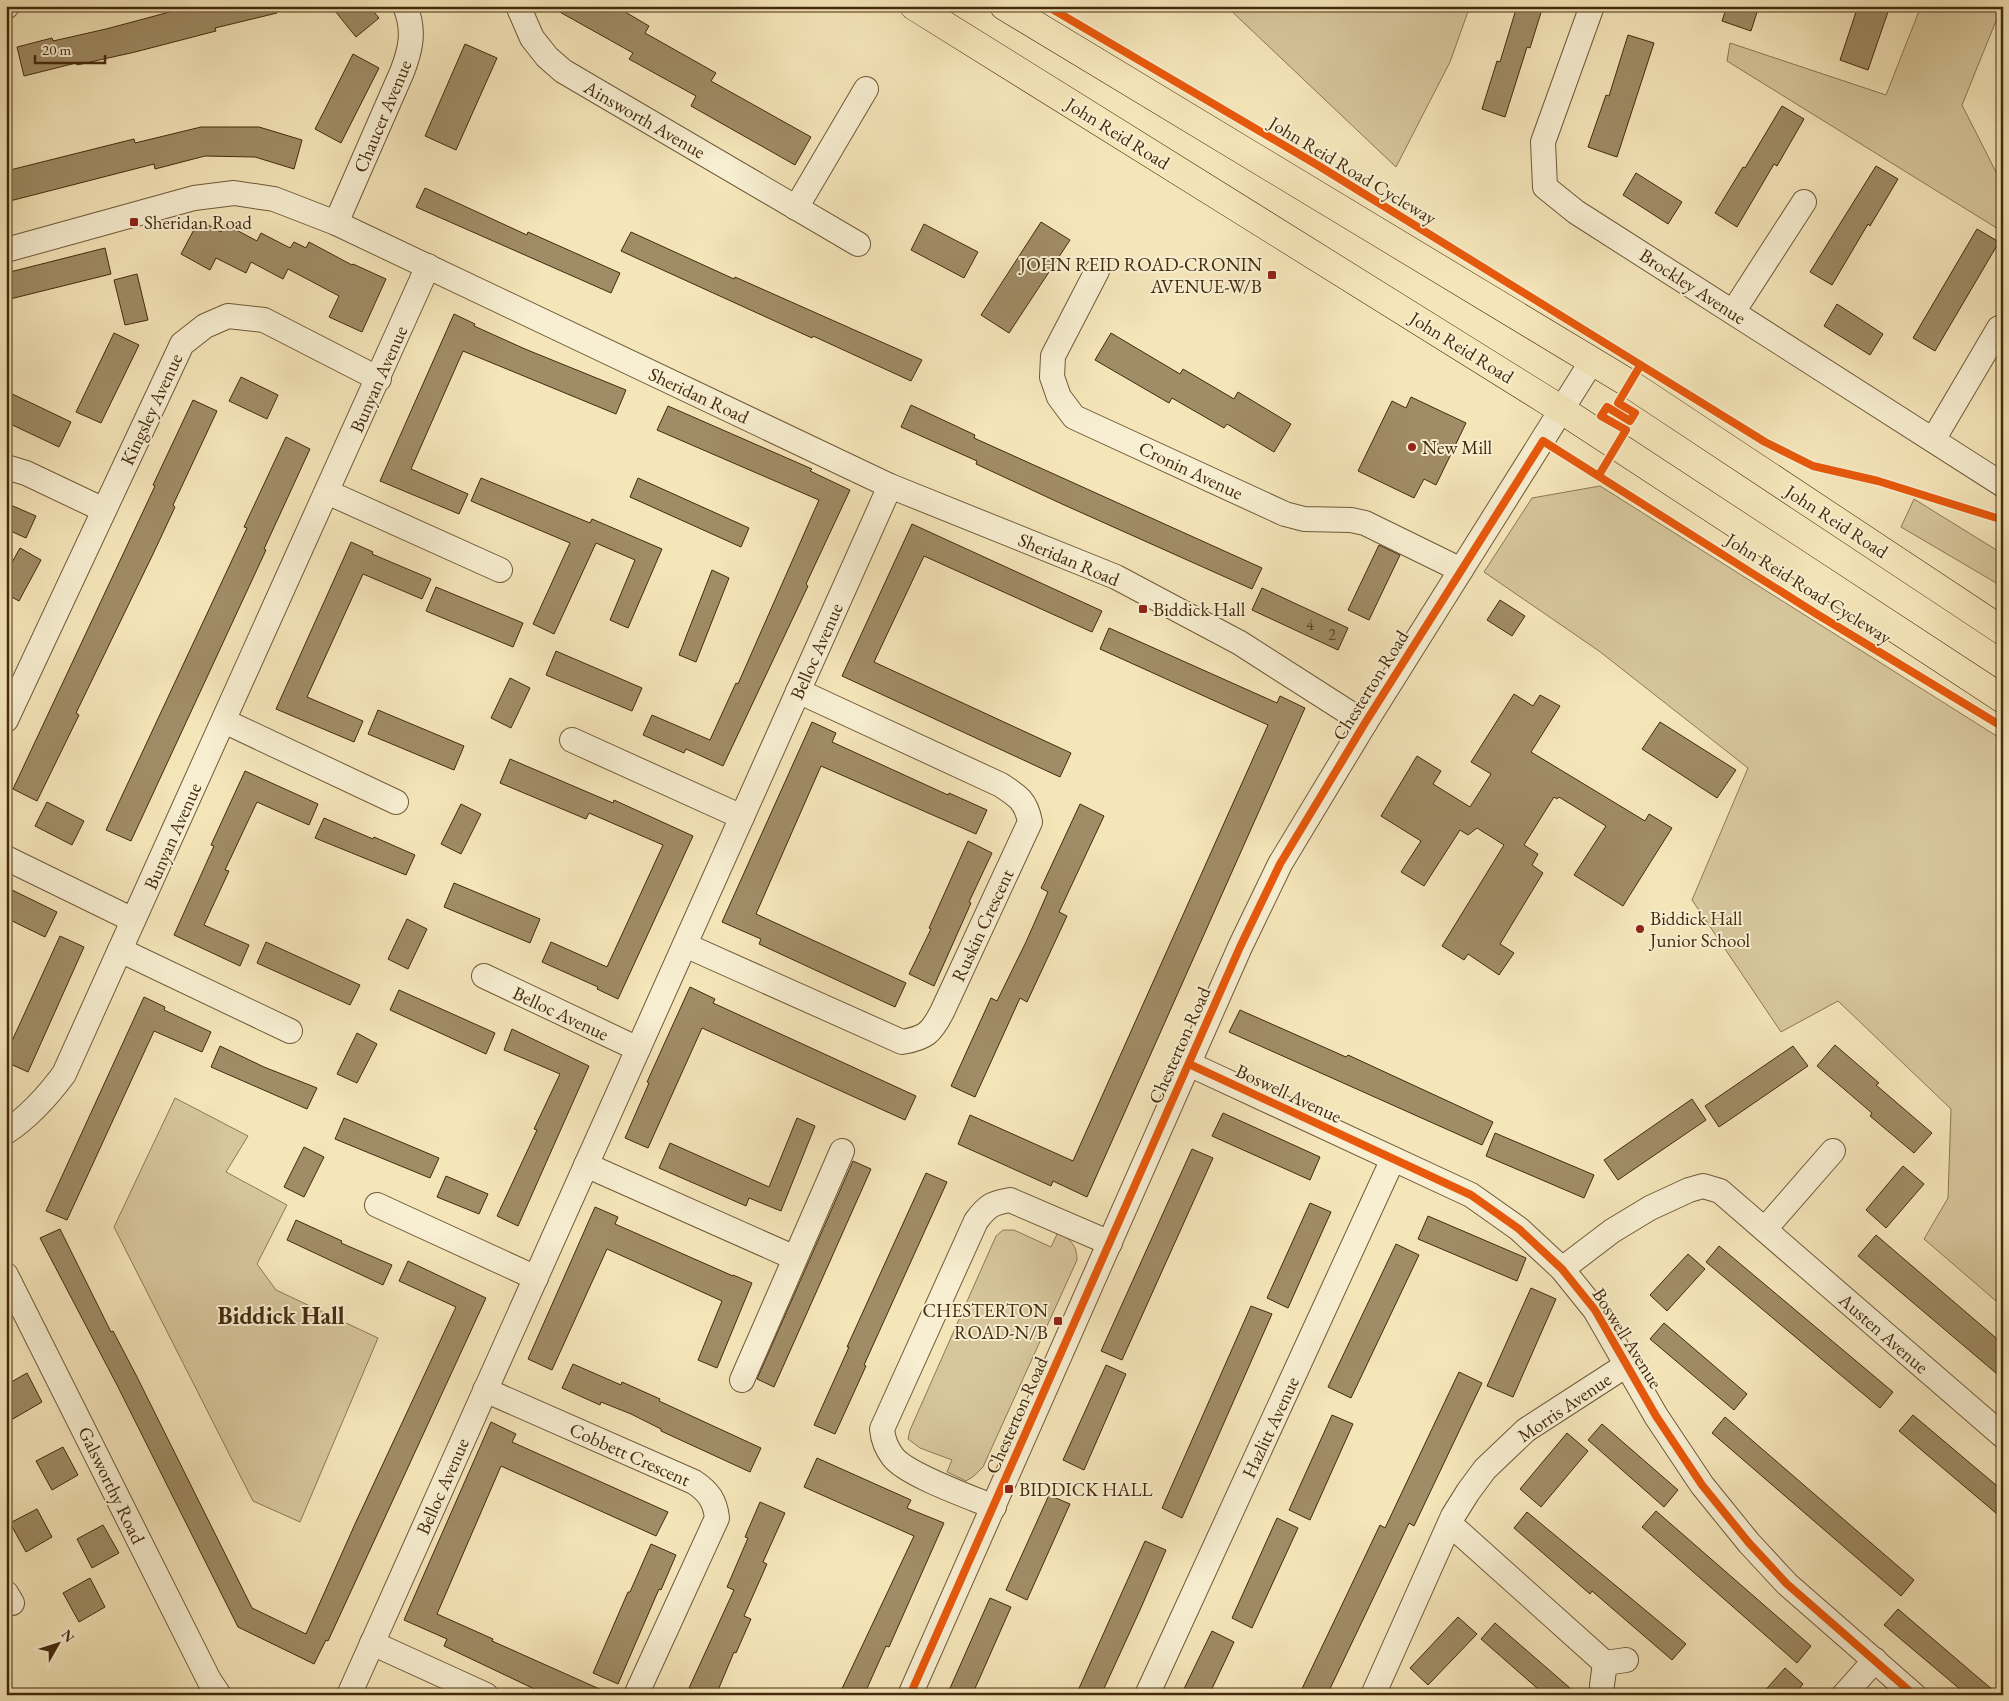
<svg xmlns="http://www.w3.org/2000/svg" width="2009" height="1701" font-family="'EB Garamond',serif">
<rect width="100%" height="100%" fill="#f5e6ba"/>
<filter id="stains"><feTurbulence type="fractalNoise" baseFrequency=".004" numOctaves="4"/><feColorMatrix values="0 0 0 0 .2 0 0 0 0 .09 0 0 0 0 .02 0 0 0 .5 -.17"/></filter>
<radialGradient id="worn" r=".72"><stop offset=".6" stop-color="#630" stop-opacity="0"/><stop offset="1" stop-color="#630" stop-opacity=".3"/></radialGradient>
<g fill="#d7c69c" stroke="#8e7854">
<path d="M1226,6H1470L1450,62L1396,167Z"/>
<path d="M1921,6H2002L1962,105L1996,172L2003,175V232L1727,61L1730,43L1886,95Z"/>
<path d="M1600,486L2003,740V1307L1924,1239L1948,1198L1951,1109L1838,1001L1781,1032L1692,900L1748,768L1599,651L1484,572L1532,498Z"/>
<path d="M1914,499L2003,554V587L1901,527Z"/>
<path d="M175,1098L248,1136L226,1172L287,1205L257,1264L276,1290L378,1338L300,1522L253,1501L114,1227Z"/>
<path d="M1003,1230H1014L1051,1247L1058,1232C1071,1240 1077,1245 1077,1260L983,1467L974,1476L966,1481L947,1472L952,1460L920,1448L908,1439L910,1430L996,1236Z"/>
</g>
<g fill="#a08c66" stroke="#442a0c">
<path d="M192,6H276L277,13L215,28L216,31L135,52L77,65L76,63L24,76L17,47L52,38L53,41L106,29Z"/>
<path d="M331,6H369L379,18L356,37Z"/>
<path d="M549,6H615L649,26L645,33L716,73L711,81L811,137L795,165L691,106L696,96L629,59L633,53Z"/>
<path d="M1517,6H1543L1530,48L1527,47L1505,117L1482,109L1497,61L1500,62Z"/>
<path d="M1727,6H1759L1751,31L1722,21Z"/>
<path d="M1858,6H1890L1868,70L1840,60Z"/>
<path d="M1628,35L1654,43L1617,157L1588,147L1606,95L1609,96Z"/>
<path d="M465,44L497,58L456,150L425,136Z"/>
<path d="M353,54L379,68L341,143L315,129Z"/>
<path d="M1782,106L1804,119L1777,166L1774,164L1737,227L1715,213L1743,167L1745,168Z"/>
<path d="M201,127H259L302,140L294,169L255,157L205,156L155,169L154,164L6,202V171L134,139L135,143Z"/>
<path d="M1876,166L1898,179L1870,226L1868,224L1832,285L1810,272Z"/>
<path d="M1636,173L1682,202L1668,224L1623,195Z"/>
<path d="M425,188L527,235L528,232L620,273L611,293L416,207Z"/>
<path d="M199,220L221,232L225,224L257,241L261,233L290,248L294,242L306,248L309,242L352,265L353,264L386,279L362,332L329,317L339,296L288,269L283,279L251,262L246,273L216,258L210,270L181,254Z"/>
<path d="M1041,222L1070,240L1009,333L981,315Z"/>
<path d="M924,224L978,252L964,278L911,250Z"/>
<path d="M1977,229L1999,242L1935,351L1913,338Z"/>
<path d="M631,232L734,279L735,277L922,360L911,381L813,336L812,338L621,251Z"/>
<path d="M105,248L111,274L6,300V273Z"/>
<path d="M137,274L148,320L125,325L114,280Z"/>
<path d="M1837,304L1883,334L1870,355L1824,326Z"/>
<path d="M454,314L475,324L474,326L525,349L626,390L616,414L463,351L411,469L468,494L459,514L380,481Z"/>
<path d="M114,333L139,345L101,423L76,412Z"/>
<path d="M1111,333L1180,374L1183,369L1234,399L1238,392L1291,424L1274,452L1227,424L1224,428L1172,398L1169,403L1095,360Z"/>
<path d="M241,377L278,395L267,419L229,401Z"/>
<path d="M6,391L71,422L59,447L6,422Z"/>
<path d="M1411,397L1466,423L1436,485L1424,479L1414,498L1358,471L1392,401L1406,408Z"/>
<path d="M193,400L217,411L173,505L175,507L154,552L76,713L79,715L37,801L13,789L155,486L153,485Z"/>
<path d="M911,405L975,435L974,438L1262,568L1252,589L1062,504L976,464L977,461L901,427Z"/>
<path d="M668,406L812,469L810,471L850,490L806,584L808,586L723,766L686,749L684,753L643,735L652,715L710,740L736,683L738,684L819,500L657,430Z"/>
<path d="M286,437L310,449L264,549L266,550L131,841L106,830L247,528L244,527Z"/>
<path d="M481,478L590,523L592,519L662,549L628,628L610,620L635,560L596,543L554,634L533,624L570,543L471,501Z"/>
<path d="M638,478L749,528L741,547L630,497Z"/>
<path d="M6,503L36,516L26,538L6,529Z"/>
<path d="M912,524L1102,611L1092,632L924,556L874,662L1071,753L1060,777L842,676Z"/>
<path d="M351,542L373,552L372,554L431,579L422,599L363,574L307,697L363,721L354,742L276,709Z"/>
<path d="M1379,545L1400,555L1369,620L1348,610Z"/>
<path d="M20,548L41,560L19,601L6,594V573Z"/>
<path d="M712,570L729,578L696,662L679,655Z"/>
<path d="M436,587L523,623L513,647L426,611Z"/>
<path d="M1262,588L1348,628L1338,650L1252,610Z"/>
<path d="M1500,600L1525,616L1512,636L1487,620Z"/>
<path d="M1109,628L1277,703L1280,696L1305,708L1087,1197L1053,1181L1051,1186L958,1144L970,1115L1073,1161L1268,725L1100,649Z"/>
<path d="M556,651L642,688L632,711L546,675Z"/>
<path d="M510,678L530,688L511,728L491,718Z"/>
<path d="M1514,694L1533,706L1540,695L1560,706L1531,752L1645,821L1649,814L1672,828L1623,906L1574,875L1606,826L1559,797L1557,799L1554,797L1524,845L1538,854L1532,865L1543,873L1500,944L1514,953L1499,975L1468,954L1464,960L1442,946L1504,845L1477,828L1468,835L1460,830L1424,886L1401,872L1421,841L1381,816L1417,756L1441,771L1433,784L1470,807L1491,774L1471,762Z"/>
<path d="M378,710L464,746L454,770L368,734Z"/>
<path d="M812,722L836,733L832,742L948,795L949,793L987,810L976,834L821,766L756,914L906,983L895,1007L759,944L761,939L722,922Z"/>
<path d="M1660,722L1736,770L1717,798L1642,749Z"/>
<path d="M510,759L613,803L614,800L693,836L618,999L597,989L598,987L542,962L551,942L607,967L663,845L589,813L586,819L500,783Z"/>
<path d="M245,771L318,804L309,825L257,802L225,870L229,871L204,925L249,945L240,966L174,935L214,846L211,845Z"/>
<path d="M47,802L84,821L72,845L35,826Z"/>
<path d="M461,804L481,814L461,854L441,844Z"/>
<path d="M1080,804L1104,816L1059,912L1067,916L1027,1002L1020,998L975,1097L951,1086L991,998L997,1001L1026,942L1048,892L1041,888Z"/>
<path d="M324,818L373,839L374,837L415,855L406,875L315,838Z"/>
<path d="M968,841L992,853L969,902L971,903L934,986L909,974L931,929L929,928Z"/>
<path d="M454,883L540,919L530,943L444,907Z"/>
<path d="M6,887L57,912L45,937L6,918Z"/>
<path d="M407,919L427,929L408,969L388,959Z"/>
<path d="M60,936L84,947L28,1072L6,1062V1054Z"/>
<path d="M266,942L360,985L350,1005L257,963Z"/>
<path d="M690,987L715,999L713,1003L916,1096L905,1120L702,1028L648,1148L625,1138L649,1083L647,1082Z"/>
<path d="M399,990L495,1033L486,1054L390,1010Z"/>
<path d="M144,997L165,1007L164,1010L211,1032L202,1052L154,1031L67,1220L46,1211Z"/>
<path d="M1240,1010L1346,1057L1348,1055L1493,1122L1482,1145L1229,1032Z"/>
<path d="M512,1029L589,1066L518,1226L497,1216L537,1130L534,1129L560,1074L504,1050Z"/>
<path d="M357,1033L377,1044L357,1083L337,1074Z"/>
<path d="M1835,1045L1879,1083L1876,1085L1932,1133L1914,1153L1870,1116L1872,1113L1817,1066Z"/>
<path d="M220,1046L264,1067L317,1088L307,1109L211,1067Z"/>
<path d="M1793,1046L1808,1066L1719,1127L1705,1106Z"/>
<path d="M1692,1099L1706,1120L1618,1180L1604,1160Z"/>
<path d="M1223,1113L1320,1157L1310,1180L1212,1136Z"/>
<path d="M344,1118L439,1158L430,1178L335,1139Z"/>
<path d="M797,1118L815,1126L781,1211L749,1198L746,1206L659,1168L670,1143L769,1187Z"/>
<path d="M1495,1133L1594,1175L1584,1198L1486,1156Z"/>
<path d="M304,1147L324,1157L304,1197L284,1187Z"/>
<path d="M1192,1149L1213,1158L1122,1360L1101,1351Z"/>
<path d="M853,1161L871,1169L774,1387L757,1379Z"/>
<path d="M1903,1166L1924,1184L1886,1228L1866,1210Z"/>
<path d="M926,1173L947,1182L864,1365L866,1366L835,1434L814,1425L849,1347H847Z"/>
<path d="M446,1176L488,1194L479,1214L437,1197Z"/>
<path d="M1310,1203L1331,1212L1288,1308L1267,1298Z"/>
<path d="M595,1207L618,1217L615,1224L733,1276V1275L752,1283L717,1368L698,1360L722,1301L607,1249L552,1370L528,1359Z"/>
<path d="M1428,1216L1526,1258L1517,1281L1418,1239Z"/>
<path d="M296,1220L342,1241L341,1243L392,1265L383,1285L287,1240Z"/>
<path d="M60,1229L111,1332L113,1331L136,1375L252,1608L306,1634L355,1524L456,1307L399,1281L408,1261L486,1298L328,1641L326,1640L314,1664L238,1627L117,1385L40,1238Z"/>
<path d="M1876,1235L2003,1344V1379L1858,1256Z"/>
<path d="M1396,1244L1419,1255L1351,1398L1328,1387Z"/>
<path d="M1719,1246L1893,1392L1880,1408L1706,1262Z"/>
<path d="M1688,1254L1705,1269L1667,1311L1650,1295Z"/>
<path d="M1531,1288L1556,1299L1513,1397L1487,1386Z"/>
<path d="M1251,1306L1272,1314L1182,1518L1162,1508Z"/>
<path d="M1664,1323L1747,1394L1734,1410L1650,1339Z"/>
<path d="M573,1364L621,1385L622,1382L660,1399L659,1401L761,1448L750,1472L661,1431V1429L631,1414L601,1402L600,1405L562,1388Z"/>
<path d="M1106,1365L1126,1374L1084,1470L1063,1460Z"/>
<path d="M1459,1372L1482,1383L1414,1526L1409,1523L1327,1695H1299L1380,1525L1385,1528Z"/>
<path d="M27,1373L42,1402L6,1423V1385Z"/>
<path d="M1332,1415L1353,1424L1310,1520L1289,1510Z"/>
<path d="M1913,1415L2003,1491V1519L1899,1431Z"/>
<path d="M1725,1417L1914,1580L1901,1596L1712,1433Z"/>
<path d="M491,1422L516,1434L512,1442L668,1512L656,1536L501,1466L437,1614L493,1639L492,1641L613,1695H547L444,1646L447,1639L404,1620Z"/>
<path d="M1602,1424L1678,1490L1664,1507L1588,1440Z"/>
<path d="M1567,1433L1588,1451L1541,1507L1520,1489Z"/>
<path d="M63,1447L78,1475L52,1490L36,1461Z"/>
<path d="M817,1458L911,1500L907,1508L944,1523L889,1647L886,1646L864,1695H839L914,1536L804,1487Z"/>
<path d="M1049,1495L1070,1504L1027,1600L1006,1590Z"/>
<path d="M760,1502L785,1513L763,1562L767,1564L744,1616L751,1619L736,1653L734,1652L716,1695H705L689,1688L734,1590L727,1587L748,1538L745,1537Z"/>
<path d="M37,1509L52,1537L26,1552L10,1523Z"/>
<path d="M1656,1511L1811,1646L1797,1663L1642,1527Z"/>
<path d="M1527,1512L1686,1644L1672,1660L1592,1591L1590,1594L1514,1528Z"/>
<path d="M1277,1518L1298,1528L1252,1628L1232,1618Z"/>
<path d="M103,1525L119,1553L92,1568L77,1539Z"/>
<path d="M1145,1541L1166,1550L1140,1610L1101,1695H1076Z"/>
<path d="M651,1544L676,1555L661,1590L659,1589L618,1684L593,1673L628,1592H630Z"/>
<path d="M90,1578L105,1607L79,1622L63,1593Z"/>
<path d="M990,1598L1011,1607L981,1675L972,1695H947Z"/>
<path d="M1898,1609L1981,1680L1999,1695H1967L1884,1625Z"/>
<path d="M1458,1617L1477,1634L1428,1685L1410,1668Z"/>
<path d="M1495,1623L1578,1695H1545L1481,1639Z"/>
<path d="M1212,1631L1234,1642L1209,1695H1181Z"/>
<path d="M1785,1668L1803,1684L1794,1695H1761Z"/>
</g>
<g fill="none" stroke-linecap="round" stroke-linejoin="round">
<g stroke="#705938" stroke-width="26">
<g id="street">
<path d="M518,6L532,38L547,57L563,71L858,244"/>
<path d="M1592,6L1543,142L1545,187L1576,212L2003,485"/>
<path d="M6,7L7,6"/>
<path d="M796,208L866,89"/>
<path d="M336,223L402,72C411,49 415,30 405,6"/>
<path d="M6,250L194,198L234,193L274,199L336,223L890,486L1116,577L1240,643L1365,723"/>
<path d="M1097,271L1053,356L1052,377L1059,397L1074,417L1285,514L1304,519L1351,520L1365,523L1461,570"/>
<path d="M1733,312L1804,202"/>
<path d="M1933,440L1999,328"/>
<path d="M6,467L26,473L104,510"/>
<path d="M327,492L500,570"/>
<path d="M6,720L182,344L205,326L228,316L264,320L379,379"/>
<path d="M224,721L396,802"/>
<path d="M572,740L742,817"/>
<path d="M6,858L133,920"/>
<path d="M685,945L902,1042C926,1038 931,1033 942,1012L1030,822C1026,801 1018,796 1001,785L798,691"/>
<path d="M120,950L290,1031"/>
<path d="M484,976L638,1049"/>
<path d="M1189,1064L1471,1195L1519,1229L1562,1269L1595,1310L1656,1416L1702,1485L1749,1543L1787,1584L1914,1695"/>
<path d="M6,1132C30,1116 47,1097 64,1074L428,266"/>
<path d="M586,1165L795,1258"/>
<path d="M377,1205L536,1278"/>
<path d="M1765,1229L1833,1151"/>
<path d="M1562,1269L1612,1231L1650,1208L1689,1190L1703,1186L1720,1191L2003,1436"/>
<path d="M6,1275L209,1680L219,1695"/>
<path d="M742,1380L842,1151"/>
<path d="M485,1390L694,1482C709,1492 715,1501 717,1518L636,1695"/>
<path d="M994,1507C970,1497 907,1475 893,1457C886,1448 883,1440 882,1429L976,1221C987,1206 992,1203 1010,1200L1110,1243"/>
<path d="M1450,1524L1605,1663"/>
<path d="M6,1593L12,1603"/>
<path d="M372,1643L486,1695"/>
<path d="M1602,1685L1605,1663L1626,1660"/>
<path d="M349,1695L890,486"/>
<path d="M910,1695L1240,947L1280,864L1365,723L1592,361"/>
<path d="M1147,1695L1393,1159"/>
<path d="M1373,1695L1453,1516L1468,1492L1485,1469L1526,1430L1628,1364"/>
<path d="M1844,1695L1875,1660"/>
</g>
</g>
<g stroke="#442a0c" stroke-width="29">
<g id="highway">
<path d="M914,6L1562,410L2003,699"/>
<path d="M1004,6L1630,384L2003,631"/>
</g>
</g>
<use href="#street" stroke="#f8efd2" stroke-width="24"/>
<use href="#highway" stroke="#f5e6ba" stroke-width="28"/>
<g stroke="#f8efd2" stroke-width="11">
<g id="cycleway">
<path d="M1047,6L1319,166L1765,442L1813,466L1878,481L2003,520"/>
<path d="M1599,475L1626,430L1601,416L1607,407L1630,421L1635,413L1618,403L1640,366"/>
<path d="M1189,1064L1471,1195L1519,1229L1562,1269L1595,1310L1656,1416L1702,1485L1749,1543L1787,1584L1914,1695"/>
<path d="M910,1695L1240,947L1280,864L1365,723L1543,441L1815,613L2003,727"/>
</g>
</g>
<use href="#cycleway" stroke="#e8590c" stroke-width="8"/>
</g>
<g fill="#8f2418" stroke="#f8efd2" stroke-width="2">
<rect x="129" y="217" width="10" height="10" rx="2.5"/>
<rect x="1267" y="270" width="10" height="10" rx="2.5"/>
<circle cx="1412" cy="447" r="5"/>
<rect x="1138" y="604" width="10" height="10" rx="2.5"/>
<circle cx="1640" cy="929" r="5"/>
<rect x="1053" y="1316" width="10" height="10" rx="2.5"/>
<rect x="1004" y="1484" width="10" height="10" rx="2.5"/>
</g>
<g text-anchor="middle" stroke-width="4" stroke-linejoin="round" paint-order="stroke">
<g font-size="16" fill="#5b4222">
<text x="1310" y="630">4</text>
<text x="1332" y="640">2</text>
</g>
<g font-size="19" fill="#442a0c" stroke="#f8efd2">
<text transform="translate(382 116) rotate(-67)" y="7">Chaucer Avenue</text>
<text transform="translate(645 119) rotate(30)" y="7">Ainsworth Avenue</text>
<text transform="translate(1118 133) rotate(32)" y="7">John Reid Road</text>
<text transform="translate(1353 170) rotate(31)" y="7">John Reid Road Cycleway</text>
<text transform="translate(1693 286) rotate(33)" y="7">Brockley Avenue</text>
<text transform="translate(1462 347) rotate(32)" y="7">John Reid Road</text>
<text transform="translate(378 379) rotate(-66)" y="7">Bunyan Avenue</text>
<text transform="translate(699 395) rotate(25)" y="7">Sheridan Road</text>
<text transform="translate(151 409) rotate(-65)" y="7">Kingsley Avenue</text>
<text transform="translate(1191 470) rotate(25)" y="7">Cronin Avenue</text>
<text transform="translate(1837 521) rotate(33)" y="7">John Reid Road</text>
<text transform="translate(1069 559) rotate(23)" y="7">Sheridan Road</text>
<text transform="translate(1809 588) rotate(32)" y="7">John Reid Road Cycleway</text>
<text transform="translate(816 651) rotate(-66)" y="7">Belloc Avenue</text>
<text transform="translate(1370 685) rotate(-58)" y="7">Chesterton Road</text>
<text transform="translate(172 836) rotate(-66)" y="7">Bunyan Avenue</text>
<text transform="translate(982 925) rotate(-65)" y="7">Ruskin Crescent</text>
<text transform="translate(561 1013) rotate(25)" y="7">Belloc Avenue</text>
<text transform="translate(1179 1045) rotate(-66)" y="7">Chesterton Road</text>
<text transform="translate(1289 1093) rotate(25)" y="7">Boswell Avenue</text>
<text transform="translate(1884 1333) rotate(41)" y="7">Austen Avenue</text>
<text transform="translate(1628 1338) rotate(58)" y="7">Boswell Avenue</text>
<text transform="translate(1564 1407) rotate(-34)" y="7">Morris Avenue</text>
<text transform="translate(1016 1415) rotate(-66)" y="7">Chesterton Road</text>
<text transform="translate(1270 1427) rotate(-65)" y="7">Hazlitt Avenue</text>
<text transform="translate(630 1454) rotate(24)" y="7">Cobbett Crescent</text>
<text transform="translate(112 1485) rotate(64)" y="7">Galsworthy Road</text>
<text transform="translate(442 1486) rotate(-66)" y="7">Belloc Avenue</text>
</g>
<g font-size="19" fill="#442a0c" stroke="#f8efd2" text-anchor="start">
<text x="144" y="229">Sheridan Road</text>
<text x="1262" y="271" text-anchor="end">JOHN REID ROAD-CRONIN<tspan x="1262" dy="22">AVENUE-W/B</tspan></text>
<text x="1422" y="454">New Mill</text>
<text x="1153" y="616">Biddick Hall</text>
<text x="1650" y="925">Biddick Hall<tspan x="1650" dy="22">Junior School</tspan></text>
<text x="1048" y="1317" text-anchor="end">CHESTERTON<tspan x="1048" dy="22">ROAD-N/B</tspan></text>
<text x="1019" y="1496">BIDDICK HALL</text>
</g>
<g font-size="24" font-weight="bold" fill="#442a0c" stroke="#f8efd2">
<text x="281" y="1324">Biddick Hall</text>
</g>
</g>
<rect width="2009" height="1701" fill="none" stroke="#f5e6ba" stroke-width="25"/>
<rect x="8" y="8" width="1994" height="1686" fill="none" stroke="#442a0c" stroke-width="2.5"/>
<rect x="12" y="12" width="1984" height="1676" fill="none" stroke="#442a0c"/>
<g transform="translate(58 1644) rotate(51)" stroke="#f8efd2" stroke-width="4" paint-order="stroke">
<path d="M0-4L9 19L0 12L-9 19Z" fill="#442a0c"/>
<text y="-8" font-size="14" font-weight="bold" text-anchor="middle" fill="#442a0c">N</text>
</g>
<path d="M35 55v8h70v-8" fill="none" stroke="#442a0c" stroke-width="2.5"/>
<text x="42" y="55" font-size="15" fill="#442a0c" stroke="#f8efd2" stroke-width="4" paint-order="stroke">20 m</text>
<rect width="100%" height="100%" filter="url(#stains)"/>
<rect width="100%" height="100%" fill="url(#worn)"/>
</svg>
